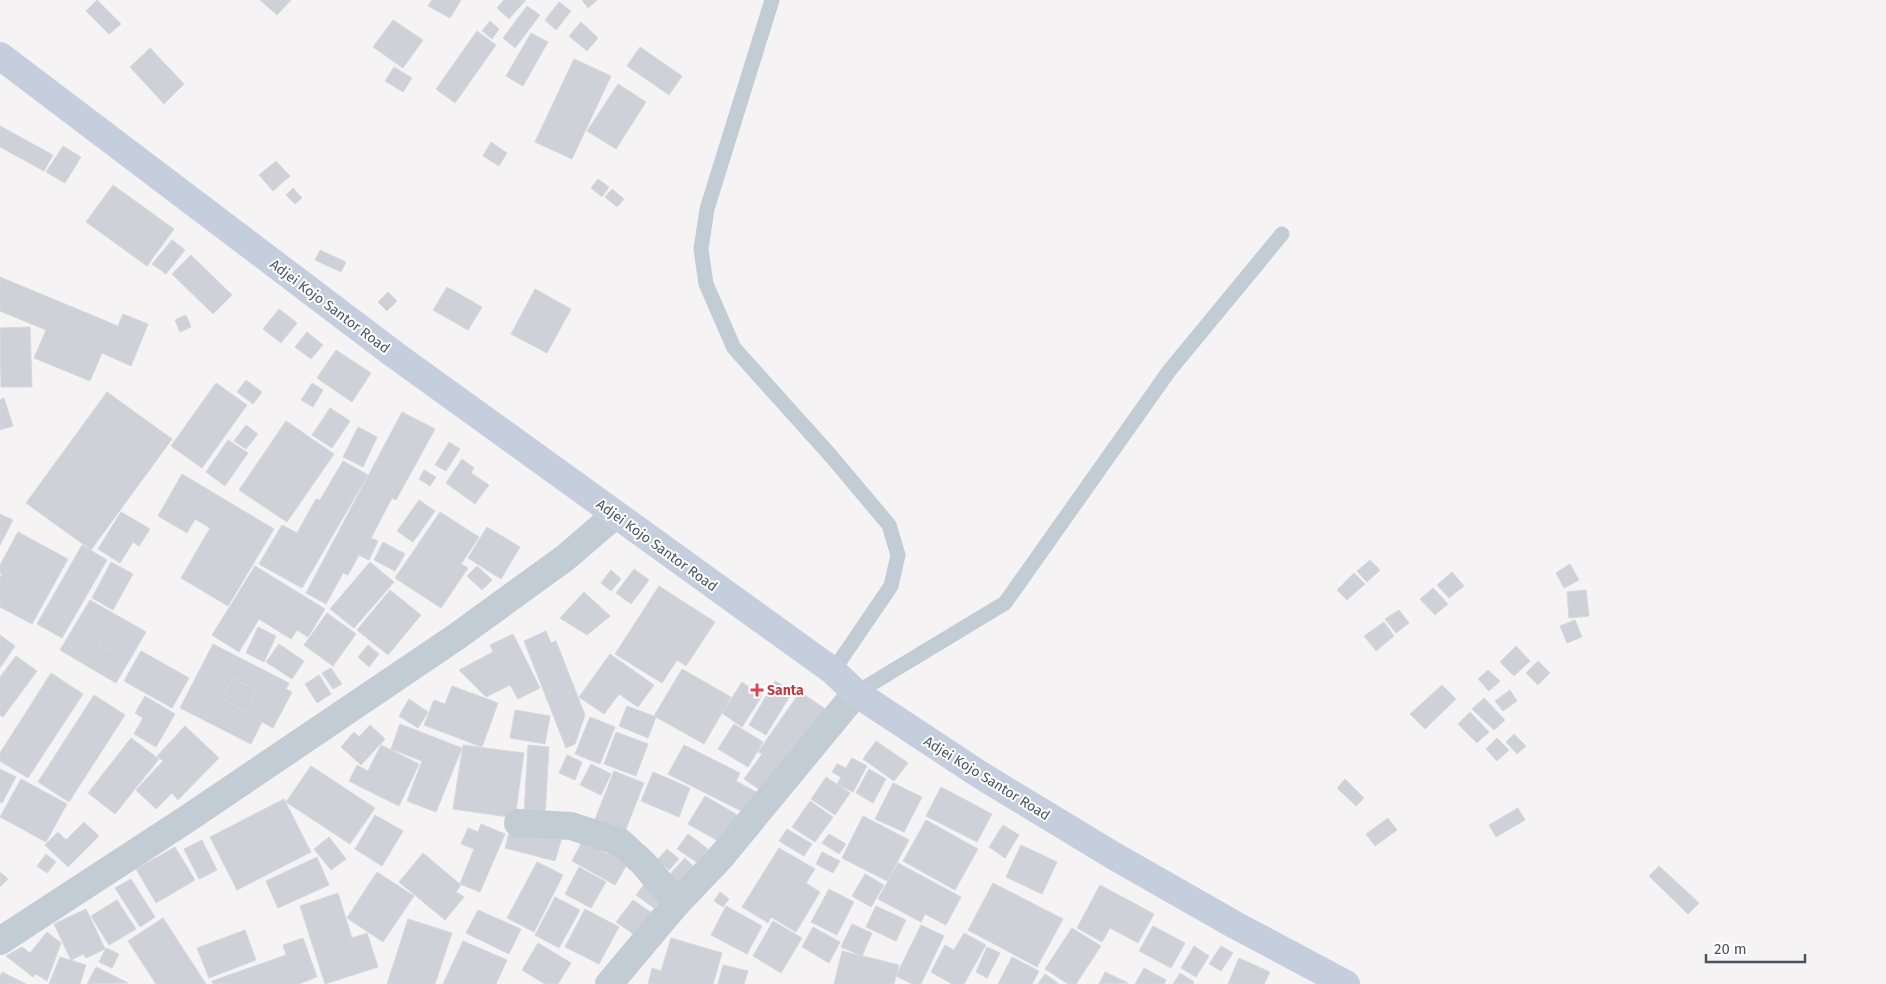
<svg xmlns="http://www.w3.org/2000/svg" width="1886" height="984" font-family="'Fira Sans',sans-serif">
<rect width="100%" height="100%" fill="#f5f3f3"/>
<g fill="#ced1d8" stroke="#d6d8de" fill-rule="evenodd">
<path d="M97,0L121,24L109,34L86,11Z"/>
<path d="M260,0H291L277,15Z"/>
<path d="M432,0H461L450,18L428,6Z"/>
<path d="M504,0H526L509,19L497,8Z"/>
<path d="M582,0H597L588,8Z"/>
<path d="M559,2L571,11L556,30L545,20Z"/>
<path d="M527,6L540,15L515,48L503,38Z"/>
<path d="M393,20L423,40L403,68L373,47Z"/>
<path d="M490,21L499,29L492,39L482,31Z"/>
<path d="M581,22L598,38L587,51L569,36Z"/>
<path d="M477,31L496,45L455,103L436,89Z"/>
<path d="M531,33L548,42L523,86L506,76Z"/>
<path d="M640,47L682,76L669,95L627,66Z"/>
<path d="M150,48L184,84L164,104L130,67Z"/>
<path d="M574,59L611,76L572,159L535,142Z"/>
<path d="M394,67L412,78L403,92L385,81Z"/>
<path d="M618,84L646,102L616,149L587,131Z"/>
<path d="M0,126L53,155L44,171L0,147Z"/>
<path d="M491,142L507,153L499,166L483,156Z"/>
<path d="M63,146L81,157L65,183L46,172Z"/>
<path d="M276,161L290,176L273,191L259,175Z"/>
<path d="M598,179L609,187L602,197L591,188Z"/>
<path d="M113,185L174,229L147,266L86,222Z"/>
<path d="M293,188L302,198L295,204L286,195Z"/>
<path d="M612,189L624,199L617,207L605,197Z"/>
<path d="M172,240L185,250L166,274L152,264Z"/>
<path d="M320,250L346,262L341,272L315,260Z"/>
<path d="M191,255L232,295L213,314L172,274Z"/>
<path d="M0,277L118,326L123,314L148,324L131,366L102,353L90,381L34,358L46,330L0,311Z"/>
<path d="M447,287L482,307L468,330L433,310Z"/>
<path d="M535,289L571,309L547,353L511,334Z"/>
<path d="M388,292L397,301L387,311L378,302Z"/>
<path d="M279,309L297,323L281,343L263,329Z"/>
<path d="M186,315L191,327L180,332L175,320Z"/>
<path d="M30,327L32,387H1L0,328Z"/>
<path d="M307,332L323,345L311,359L295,347Z"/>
<path d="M336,350L371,373L352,402L317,378Z"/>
<path d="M246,380L262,392L253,404L237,392Z"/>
<path d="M216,383L247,405L202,468L171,446Z"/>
<path d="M312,383L323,390L313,407L301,400Z"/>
<path d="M107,392L172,439L91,550L26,503Z"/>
<path d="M4,398L13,426L0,430V400Z"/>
<path d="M330,408L350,421L332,448L312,435Z"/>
<path d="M402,412L435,429L396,500L392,498L371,538L378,541L369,560L359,555L348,575L343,573L326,604L306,593Z"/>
<path d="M286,421L334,454L287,522L239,490Z"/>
<path d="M246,425L258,434L246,449L234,441Z"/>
<path d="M358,427L377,437L363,467L343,457Z"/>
<path d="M228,440L248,453L225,486L206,472Z"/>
<path d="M449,442L460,449L446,471L435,465Z"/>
<path d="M462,459L474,468L471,473L489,485L475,504L446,483Z"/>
<path d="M343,461L368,475L302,588L259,564L282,525L297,533L316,499L320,500Z"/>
<path d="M424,470L436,477L430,486L419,479Z"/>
<path d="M182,474L274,529L228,606L181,578L210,528L195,519L187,533L158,516Z"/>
<path d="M419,500L435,511L413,542L397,531Z"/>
<path d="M121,512L150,529L139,546L133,542L120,563L98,549Z"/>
<path d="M440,512L479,537L461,564L468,568L441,608L395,578Z"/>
<path d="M0,514L13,520L0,545Z"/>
<path d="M487,527L520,547L501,579L468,558Z"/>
<path d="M18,532L68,559L32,624L0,607V577L2,574L0,573V565Z"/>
<path d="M383,542L405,554L395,571L374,560Z"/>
<path d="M82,545L107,560L62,638L37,624Z"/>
<path d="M1370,560L1380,570L1367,582L1357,571Z"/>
<path d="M111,562L133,574L113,610L92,598Z"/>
<path d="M370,562L394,582L354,628L330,609Z"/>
<path d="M1570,564L1579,580L1564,588L1556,573Z"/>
<path d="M255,566L325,609L308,637L297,630L291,639L259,619L239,652L212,635Z"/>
<path d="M477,566L492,580L482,590L467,576Z"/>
<path d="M634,569L649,580L631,604L616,593Z"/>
<path d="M611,570L621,579L611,591L601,583Z"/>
<path d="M1452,572L1464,586L1449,598L1437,585Z"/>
<path d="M1354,573L1365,584L1347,600L1337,590Z"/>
<path d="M659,586L715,622L686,666L677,660L662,683L615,654Z"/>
<path d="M1433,588L1448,604L1435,615L1420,599Z"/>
<path d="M390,590L421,615L388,655L357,630Z"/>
<path d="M1586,590L1589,616L1569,618L1567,592Z"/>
<path d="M584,592L610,616L587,635L560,618Z"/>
<path d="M90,600L146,632L116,683L60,650ZM104,633L117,640L111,651L98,644Z"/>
<path d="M1399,610L1409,623L1396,633L1385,619Z"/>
<path d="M327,613L356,634L333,666L304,645Z"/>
<path d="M1575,620L1582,637L1567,643L1560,626Z"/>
<path d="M1384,622L1394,636L1376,651L1364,636Z"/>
<path d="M258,627L276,636L264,662L246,653Z"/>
<path d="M546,631L551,643L556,641L585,715L575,744L566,748L524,641Z"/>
<path d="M104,633L117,640L111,651L98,644Z"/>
<path d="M513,634L540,688L518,699L510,685L486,697L459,670L493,652L490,645Z"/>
<path d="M0,635L15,646L0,668Z"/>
<path d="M213,644L289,683L286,689L292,692L273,728L262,722L251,744L180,708ZM233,678L257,691L246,712L222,698Z"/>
<path d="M279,644L304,661L292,679L266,662Z"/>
<path d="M368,645L379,654L369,667L358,657Z"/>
<path d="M1516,646L1530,661L1514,676L1500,662Z"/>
<path d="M141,651L189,678L172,708L124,681Z"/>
<path d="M610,654L654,685L638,707L619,694L604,714L579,697Z"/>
<path d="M16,656L37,671L3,717L0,715V677Z"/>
<path d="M1538,661L1550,673L1538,685L1526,673Z"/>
<path d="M331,668L342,684L333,689L322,673Z"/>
<path d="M682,669L731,697L704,744L654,716Z"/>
<path d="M1488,670L1500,681L1489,691L1478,679Z"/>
<path d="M51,673L83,694L28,778L0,761V753Z"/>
<path d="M319,675L331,694L317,703L305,684Z"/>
<path d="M233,678L257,691L246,712L222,698Z"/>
<path d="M775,681L793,691L766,735L749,725Z"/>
<path d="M742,682L762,696L742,727L722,713Z"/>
<path d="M1442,685L1456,699L1425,729L1410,714Z"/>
<path d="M452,686L498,703L482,747L424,725L434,700L445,704Z"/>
<path d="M1510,690L1517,701L1503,711L1495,701Z"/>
<path d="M800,692L830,712L763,792L744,779L762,754L758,752Z"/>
<path d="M94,695L125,715L69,802L38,782Z"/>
<path d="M145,696L175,714L156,747L134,734L143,718L135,713Z"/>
<path d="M1484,698L1505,720L1494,730L1472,709Z"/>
<path d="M409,699L428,712L418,728L399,716Z"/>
<path d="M627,706L656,717L648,738L619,726Z"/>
<path d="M515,710L550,716L545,744L510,738Z"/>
<path d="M1470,712L1489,732L1477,743L1458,724Z"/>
<path d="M590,717L615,727L600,764L575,754Z"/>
<path d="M400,724L462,748L436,812L407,801L422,761L391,749Z"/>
<path d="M734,724L763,742L748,767L718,749Z"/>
<path d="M370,725L385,739L361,765L341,747L354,732L359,737Z"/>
<path d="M185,726L219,758L178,800L172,793L156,809L136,790L163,761L157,756Z"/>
<path d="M616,732L648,744L636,776L604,764Z"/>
<path d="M1514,734L1526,746L1517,754L1506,742Z"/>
<path d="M131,738L159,759L115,814L88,793Z"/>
<path d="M1497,738L1509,750L1497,761L1486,749Z"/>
<path d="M876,741L908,763L894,781L863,759Z"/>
<path d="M381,745L419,764L399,806L349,781L357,765L368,771Z"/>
<path d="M463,745L524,753L515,818L453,809Z"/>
<path d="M528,745L549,747L545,816L524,814Z"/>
<path d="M684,745L740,773L736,781L756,792L745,813L668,774Z"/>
<path d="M567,755L582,762L575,780L559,773Z"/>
<path d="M852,758L867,766L853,792L837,784L841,777L832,772L837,764L846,768Z"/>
<path d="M591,764L611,774L601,795L580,785Z"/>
<path d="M311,766L375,808L350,844L286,802Z"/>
<path d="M0,769L16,777L2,803L0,802Z"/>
<path d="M869,769L886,779L873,803L856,793Z"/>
<path d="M614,771L644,783L624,834L594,822Z"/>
<path d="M653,772L690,788L679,817L641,801Z"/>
<path d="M826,777L850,793L835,815L811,799Z"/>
<path d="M21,779L67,804L46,842L0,817Z"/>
<path d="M1345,779L1364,798L1356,806L1337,788Z"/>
<path d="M893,783L922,797L904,832L875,819Z"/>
<path d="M941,787L992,814L977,842L926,816Z"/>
<path d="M705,796L741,817L725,845L688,824Z"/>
<path d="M284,799L311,852L237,890L210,837Z"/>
<path d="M810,801L833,817L815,842L792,827Z"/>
<path d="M1518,808L1525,820L1496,837L1489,825Z"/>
<path d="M375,815L403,831L382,866L355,849Z"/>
<path d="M863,816L909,840L887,881L842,858Z"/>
<path d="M1388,818L1397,830L1375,846L1366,834Z"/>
<path d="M926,820L978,849L955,890L903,861Z"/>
<path d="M84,822L99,836L68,867L45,845L58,832L66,840Z"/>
<path d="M512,823L562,837L555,861L505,848Z"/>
<path d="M481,824L505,834L480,892L460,884L474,849L461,844L468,828L478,832Z"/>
<path d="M1003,825L1019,835L1005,858L989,847Z"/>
<path d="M787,829L812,844L804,856L779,841Z"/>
<path d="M688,834L708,849L698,863L677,849Z"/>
<path d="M829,834L846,844L839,854L822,843Z"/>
<path d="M329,837L346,859L331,870L314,849Z"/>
<path d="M202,840L217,870L199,879L184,849Z"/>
<path d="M583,840L607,854L609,850L629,861L615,885L572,861Z"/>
<path d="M1021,845L1057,862L1042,894L1006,877Z"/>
<path d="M175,847L195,880L156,903L136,869Z"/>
<path d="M779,848L815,869L806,883L820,892L796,932L771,917L768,923L742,907Z"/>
<path d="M667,849L679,859L669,870L657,860Z"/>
<path d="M822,852L840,861L833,873L816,864Z"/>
<path d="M423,853L461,885L456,892L464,897L445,920L399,882Z"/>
<path d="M46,854L56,862L47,873L37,866Z"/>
<path d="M317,857L329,885L278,908L266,881Z"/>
<path d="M685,858L693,866L677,884L668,876Z"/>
<path d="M537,862L563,875L534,932L507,918Z"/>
<path d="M898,863L961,897L946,925L925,914L921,922L878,899Z"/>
<path d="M1659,866L1699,903L1688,914L1649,876Z"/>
<path d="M579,867L606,882L591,908L565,894Z"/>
<path d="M0,872L8,879L0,887Z"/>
<path d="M377,872L414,896L383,942L347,918Z"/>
<path d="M865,874L884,885L871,907L852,896Z"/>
<path d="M131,879L155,917L140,927L115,888Z"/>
<path d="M645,883L663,897L654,908L636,895Z"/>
<path d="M993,883L1063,919L1037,967L968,930Z"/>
<path d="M1100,885L1154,914L1138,943L1110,928L1102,942L1077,928Z"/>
<path d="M829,889L854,902L837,935L811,922Z"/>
<path d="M720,892L729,899L723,907L714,901Z"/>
<path d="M338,893L352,938L367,933L378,967L325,984L300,906Z"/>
<path d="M555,897L580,910L559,948L535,935Z"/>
<path d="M117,900L136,929L109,945L91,916Z"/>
<path d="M633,900L652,913L635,935L616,922Z"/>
<path d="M726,906L762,926L747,954L711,935Z"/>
<path d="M876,906L906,920L896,941L866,927Z"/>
<path d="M86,909L105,949L86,958L83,954L71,960L54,924Z"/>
<path d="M585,909L619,927L599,964L565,947Z"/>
<path d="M478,910L521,929L509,954L466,933Z"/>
<path d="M163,918L206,984H156L128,941Z"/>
<path d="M408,919L452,933L435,984H387Z"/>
<path d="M773,921L802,938L781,973L753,956Z"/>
<path d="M852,924L872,933L862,956L841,947Z"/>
<path d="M921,925L944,936L921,984H912L896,976Z"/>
<path d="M1153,926L1185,943L1171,968L1139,951Z"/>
<path d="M813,927L840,942L829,963L802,947Z"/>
<path d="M1072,928L1101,946L1076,984H1068L1045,969Z"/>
<path d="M245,930L256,960L209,978L197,948Z"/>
<path d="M47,932L61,943L47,981L36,974L33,977L6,956L22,947L30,953Z"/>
<path d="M964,933L986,945L964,984H952L931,972L945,945L954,950Z"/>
<path d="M303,938L317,977L299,984H213L212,981L286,955L283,945Z"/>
<path d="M671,938L722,953L713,984H648L652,968L661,971Z"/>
<path d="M463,941L507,960L496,984H443Z"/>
<path d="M538,943L571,963L558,984H545L522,970Z"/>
<path d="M1194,946L1209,956L1196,977L1181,968Z"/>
<path d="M1221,946L1233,953L1221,971L1209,964Z"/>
<path d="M987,947L1000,953L987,978L976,972Z"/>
<path d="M106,948L119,954L112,968L99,962Z"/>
<path d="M842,951L899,965L894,984H834Z"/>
<path d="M60,957L86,965L80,984H49Z"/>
<path d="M1012,957L1039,971L1032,984H998Z"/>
<path d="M1239,958L1270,972L1264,984H1228Z"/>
<path d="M723,965L748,971L744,984H718Z"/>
<path d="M96,967L128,983L87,984Z"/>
<path d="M1144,968L1166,980L1164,984H1135Z"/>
<path d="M2,972L26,984H0V976Z"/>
<path d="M1105,972L1128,983L1099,984Z"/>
<path d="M1180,973L1194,982L1193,984H1173Z"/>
<path d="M1045,974L1059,984H1038Z"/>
</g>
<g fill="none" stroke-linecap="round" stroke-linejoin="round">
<g stroke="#c2ccd5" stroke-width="15">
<path d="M772,0L707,209L701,249L706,284L734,348L831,456L889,525L898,555L891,586L833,671"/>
<path d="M856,693L1005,603L1169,371L1282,234"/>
</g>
<g stroke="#c2ccd5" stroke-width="28">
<path d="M518,823L571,826L620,842L643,863L677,903"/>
<path d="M0,941L187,819L456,637L565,558L615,515"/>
<path d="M609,984L677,903L720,858L856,693"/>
</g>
<path stroke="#c4cedd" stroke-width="28" d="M0,56L395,355L833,671L856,693L982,776L1114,856L1235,925L1346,984"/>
</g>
<path fill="#e0444e" stroke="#fff" stroke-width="2" d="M754.5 682.5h5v5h5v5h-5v5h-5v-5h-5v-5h5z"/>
<g text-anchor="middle" stroke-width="4" stroke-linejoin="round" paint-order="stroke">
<g font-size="14" fill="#485463" stroke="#fff">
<text transform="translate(330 306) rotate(37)" y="5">Adjei Kojo Santor Road</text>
<text transform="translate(657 545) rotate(36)" y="5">Adjei Kojo Santor Road</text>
<text transform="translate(987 778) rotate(32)" y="5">Adjei Kojo Santor Road</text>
</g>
<g font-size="14" font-weight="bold" fill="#be3a42" stroke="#fff" text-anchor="start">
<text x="767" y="695">Santa</text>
</g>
</g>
<path d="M1706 954v8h99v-8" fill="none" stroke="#485463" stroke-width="2.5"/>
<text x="1714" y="954" font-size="15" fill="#485463" stroke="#ffffff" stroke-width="4" paint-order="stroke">20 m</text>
</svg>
